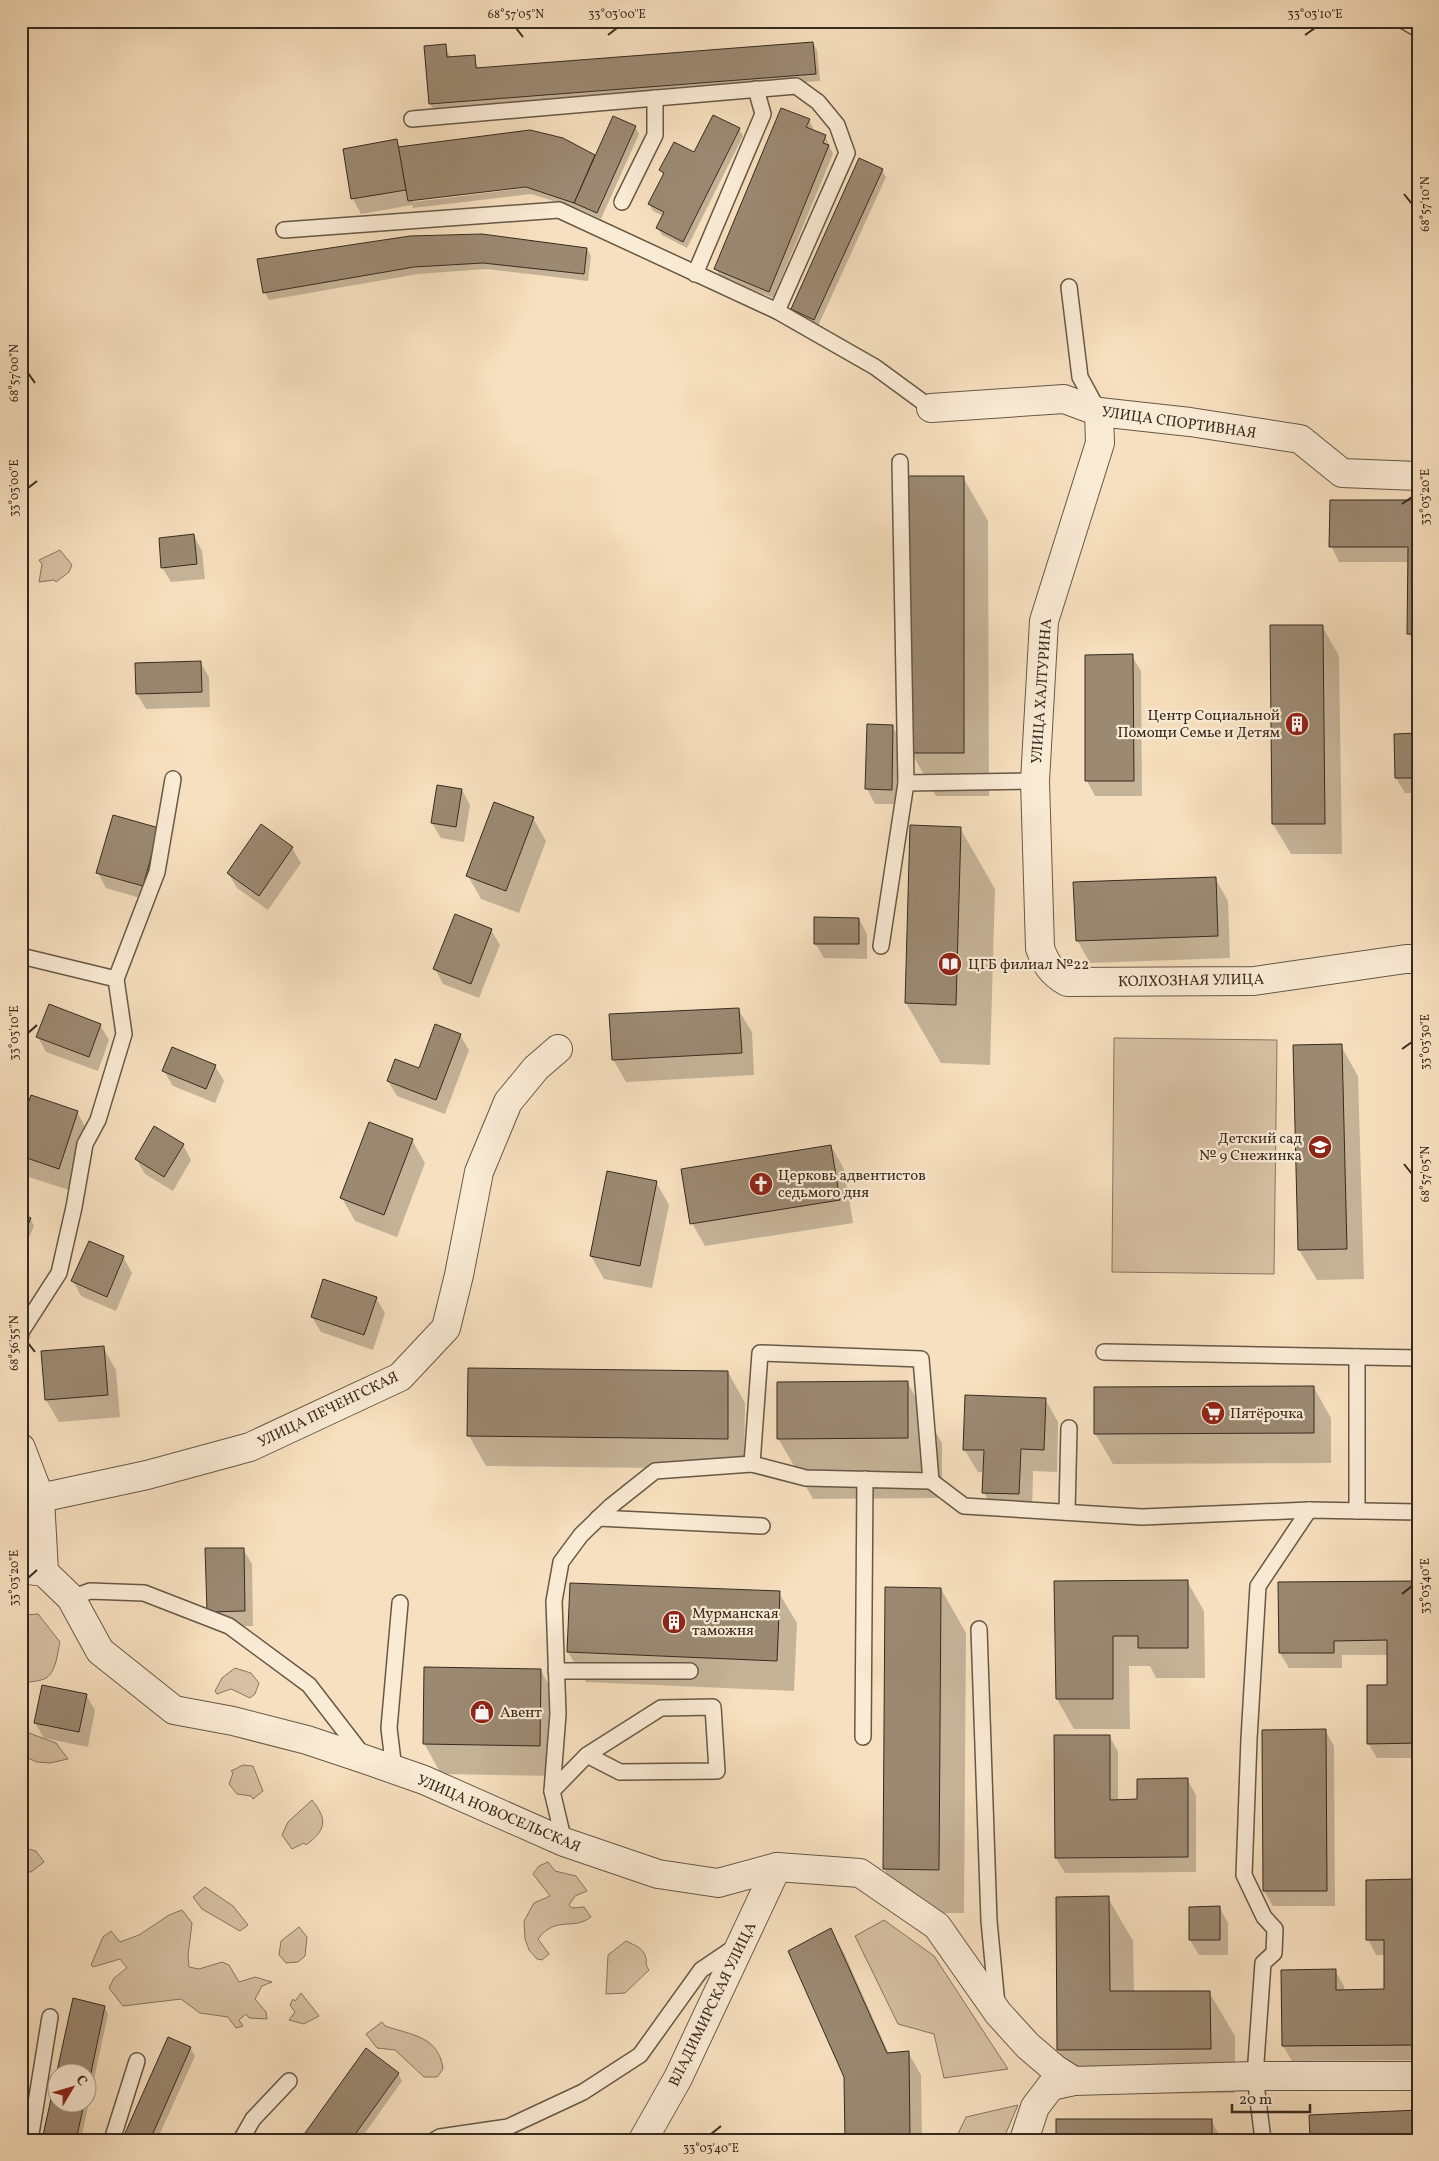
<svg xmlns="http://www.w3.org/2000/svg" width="1439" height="2161" font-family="Vollkorn,serif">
<rect width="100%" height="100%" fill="#f7e0bf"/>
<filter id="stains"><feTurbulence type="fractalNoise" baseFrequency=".004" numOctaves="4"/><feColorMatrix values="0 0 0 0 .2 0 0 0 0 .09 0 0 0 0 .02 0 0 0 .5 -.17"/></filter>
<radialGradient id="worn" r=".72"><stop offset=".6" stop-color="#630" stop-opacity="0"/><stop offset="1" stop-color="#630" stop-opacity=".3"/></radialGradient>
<g fill="#d6c1a4" stroke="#867661">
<path d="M60,550L72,565L69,572L56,582L54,580L39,582L42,564L39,560Z"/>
<path d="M1114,1038L1277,1040L1274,1274L1112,1272Z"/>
<path d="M21,1613L26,1615L38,1614L60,1642C57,1655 56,1677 41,1680C34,1682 27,1681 21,1686Z"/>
<path d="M235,1668L251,1673L259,1683L255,1694L250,1698L231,1689L217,1694L215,1691L222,1678Z"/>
<path d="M21,1732H26L56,1743L68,1759L50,1763L37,1762L21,1755Z"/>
<path d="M243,1765L253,1766L263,1791L253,1799L251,1796L237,1794L229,1784L233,1773L231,1771Z"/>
<path d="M312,1800C328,1820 326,1830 306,1845L304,1843L292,1849L282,1835L288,1822Z"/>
<path d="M21,1847L36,1851L44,1862L31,1872H21Z"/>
<path d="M548,1862L555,1871L576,1876L587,1891L575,1896L569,1905L572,1908L584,1907L591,1917C573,1931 556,1915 538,1939L549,1954L542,1960L537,1959L529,1950L525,1939L524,1921L534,1903L550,1896L533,1874L539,1866Z"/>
<path d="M205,1887L233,1906L248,1925L240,1931L202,1909L193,1897Z"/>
<path d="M182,1910L192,1923L188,1955L189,1967L199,1969L222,1962L229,1965L239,1982L255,1977L272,1982L262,1986L255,1999L266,2012L267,2019L249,2018L246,2014L239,2020L243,2026L236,2028L228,2017L200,2013L181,1999L123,2006L109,1988L114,1978L127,1968L120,1959L93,1967L91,1965L103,1937L111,1931L120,1942L139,1935L169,1915Z"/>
<path d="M884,1920L934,1956L1008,2069L944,2078L934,2034L898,2024L855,1936Z"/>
<path d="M299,1927L307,1937L305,1956L298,1962L286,1963L279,1955L281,1941Z"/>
<path d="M626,1941C634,1945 644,1948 646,1958C647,1963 645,1965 649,1970L625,1993L606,1994L608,1955Z"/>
<path d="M301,1993L319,2016L304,2024L289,2020L295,2012L290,2005L293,1999L295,2001Z"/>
<path d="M382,2022L385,2026C411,2035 439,2036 443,2069L437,2077H424L395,2050L377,2048L366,2034Z"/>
<path d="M1018,2105L1003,2140H955L966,2117Z"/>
</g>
<g fill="#0003" fill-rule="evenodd">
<path d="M813,43L817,50L820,81L434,111L430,103L445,45L450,58L474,56L478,69Z"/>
<path d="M809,120L813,128L812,130L825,136L833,154L773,298L720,276L716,269Z"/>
<path d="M635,127L639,134L601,219L579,209L531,194L413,208L412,205L361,214L353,199L344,150L396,141L400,148L563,139L595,157ZM532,185L533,187L413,202V199Z"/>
<path d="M739,129L743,136L687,248L662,235L658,228L663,216L653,211L649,204L664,176L661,170Z"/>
<path d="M882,170L886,177L818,326L797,316L792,309Z"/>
<path d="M587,249L591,256L588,281L487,269L418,274L269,300L265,293L259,260Z"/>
<path d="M963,477L988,521L989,796H936L911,752Z"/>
<path d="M1418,502V649L1409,634V562H1339L1331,546Z"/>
<path d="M194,536L202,551L205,579L171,582L162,567Z"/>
<path d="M1322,626L1339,656L1342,854H1291L1273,824Z"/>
<path d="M1132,656L1141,671L1142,796H1095L1087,781Z"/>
<path d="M200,662L209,677L210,707L146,709L137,694Z"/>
<path d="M892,726L901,741L900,804H875L867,789Z"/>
<path d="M1418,735V793H1405L1396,778Z"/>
<path d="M462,790L470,805L464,842L441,838L432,823Z"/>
<path d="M533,818L546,841L519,913L481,899L468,876Z"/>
<path d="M960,828L995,889L990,1065L941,1063L906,1003Z"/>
<path d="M158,829L151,901L106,888L98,873Z"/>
<path d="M292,848L301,863L268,910L237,888L228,873Z"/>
<path d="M1215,878L1228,901L1230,958L1090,963L1077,940Z"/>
<path d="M859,919L867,934V959L824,958L815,943Z"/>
<path d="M491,930L500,945L479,998L443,984L435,969Z"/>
<path d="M738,1009L752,1032L754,1075L626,1082L613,1059Z"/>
<path d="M100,1025L109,1040L98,1071L46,1052L38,1037Z"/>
<path d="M460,1035L469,1050L445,1114L397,1096L388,1081L419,1069Z"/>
<path d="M1341,1046L1358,1076L1364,1279L1317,1280L1299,1250L1294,1047Z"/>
<path d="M215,1066L224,1081L215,1103L173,1086L164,1071Z"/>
<path d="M77,1112L90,1135L72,1191L26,1176L21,1168V1127Z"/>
<path d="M412,1140L425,1163L397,1237L355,1221L342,1198Z"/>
<path d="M183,1145L191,1160L173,1191L145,1174L136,1159Z"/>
<path d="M831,1146L844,1169L853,1223L705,1246L692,1223Z"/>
<path d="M656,1182L669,1205L652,1288L604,1279L591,1256Z"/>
<path d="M21,1215L30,1218L34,1226L27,1242L21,1240Z"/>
<path d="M89,1242L123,1257L132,1273L116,1311L81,1296L73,1281Z"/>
<path d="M376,1298L385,1313L373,1350L321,1332L312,1317Z"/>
<path d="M21,1321L31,1337L21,1350Z"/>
<path d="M103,1347L116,1370L120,1417L59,1422L46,1400Z"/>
<path d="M728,1372L745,1403L744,1469L486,1466L469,1436Z"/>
<path d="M907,1382L942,1443V1498L813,1499L778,1438Z"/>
<path d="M1314,1388L1331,1418V1463L1113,1464L1095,1433Z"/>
<path d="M1045,1399L1058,1422L1057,1472L1033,1471L1032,1516L997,1515L984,1493V1472H978L964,1449Z"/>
<path d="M21,1501L28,1512L21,1545Z"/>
<path d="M243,1549L252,1564L253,1626H216L208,1611Z"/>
<path d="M1187,1581L1204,1611L1205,1678H1156L1150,1666H1129L1130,1729H1074L1057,1699L1056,1582Z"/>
<path d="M1418,1582V1758H1377L1368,1743L1389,1687V1655H1342V1668H1289L1280,1653V1583Z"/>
<path d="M886,1588L941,1589L966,1633L964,1913H909L884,1869Z"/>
<path d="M779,1593L797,1623L794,1691L586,1682L568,1652Z"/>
<path d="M541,1671L558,1701L557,1776L441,1774L424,1743Z"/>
<path d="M86,1695L95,1710L88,1747L44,1738L35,1723Z"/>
<path d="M1325,1730L1334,1746L1335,1906H1273L1264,1891L1263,1731Z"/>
<path d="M1109,1736L1118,1751V1801H1139L1187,1779L1196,1795V1872L1065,1873L1056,1858Z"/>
<path d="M1418,1881V2060L1292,2061L1283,2046L1335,1971L1344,1986V1991H1386L1385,1955H1376L1368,1939Z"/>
<path d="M1108,1898L1133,1941L1134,1992H1209L1235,2036V2093L1084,2094L1058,2050Z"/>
<path d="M1220,1908L1228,1923V1955H1199L1190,1940Z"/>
<path d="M831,1930L844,1953L889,2054L908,2052L921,2075L922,2140H847L845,2076Z"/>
<path d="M21,1994L25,1995L29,2002L21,2056Z"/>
<path d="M104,2007L108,2014L81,2140H43L58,2104H88V2074Z"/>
<path d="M190,2048L195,2056L157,2140H123Z"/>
<path d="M398,2073L402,2081L360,2140H302Z"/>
<path d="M1211,2120L1222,2140H1057Z"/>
</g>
<g fill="#9b8972" stroke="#372a1e">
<path d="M813,42L816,74L429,104L424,46L446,44L447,57L475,55L476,68Z"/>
<path d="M781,108L810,119L806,127L826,135L823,143L829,145L769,292L714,269Z"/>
<path d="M713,115L740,128L683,242L656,228L664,212L648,204L664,173L659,170L674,142L694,152Z"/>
<path d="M613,116L636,126L597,213L574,203Z"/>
<path d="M530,130L563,138L595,155L574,203L526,187L408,201L398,147Z"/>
<path d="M397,139L406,190L351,199L343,149Z"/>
<path d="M859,158L883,169L814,320L791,309Z"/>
<path d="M482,234L587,248L584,274L483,263L414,267L263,293L257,259L410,236Z"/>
<path d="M908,476H964V753H909Z"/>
<path d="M1330,500H1418V634H1407L1408,547H1329Z"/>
<path d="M194,534L197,564L161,568L159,538Z"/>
<path d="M1270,625H1323L1325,824H1272Z"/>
<path d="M1133,654L1134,781H1085V655Z"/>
<path d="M201,661L202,692L136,694L135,663Z"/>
<path d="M867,724L893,725L892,790L865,789Z"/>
<path d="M1418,733V778H1395L1394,734Z"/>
<path d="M437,785L462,789L456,827L431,823Z"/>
<path d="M494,802L534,817L506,891L466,876Z"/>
<path d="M113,815L159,828L143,886L96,873Z"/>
<path d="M261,824L293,847L259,896L227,873Z"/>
<path d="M910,825L961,827L956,1005L905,1003Z"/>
<path d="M1216,877L1218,936L1076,941L1073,882Z"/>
<path d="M455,914L492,929L471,984L433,969Z"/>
<path d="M814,917L859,918V944H814Z"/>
<path d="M49,1004L101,1024L89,1057L36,1037Z"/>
<path d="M739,1008L742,1053L612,1060L609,1014Z"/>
<path d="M435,1024L461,1034L436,1100L387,1081L395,1059L419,1068Z"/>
<path d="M1342,1044L1347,1249L1298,1250L1293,1045Z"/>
<path d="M172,1047L216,1065L206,1089L162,1071Z"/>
<path d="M31,1095L78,1111L59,1169L21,1156V1123Z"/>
<path d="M369,1122L413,1139L384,1215L340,1198Z"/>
<path d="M154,1126L184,1144L164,1177L135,1159Z"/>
<path d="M831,1145L840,1200L690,1224L681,1169Z"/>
<path d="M607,1171L657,1181L640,1266L590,1256Z"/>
<path d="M21,1214L31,1218L23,1236L21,1235Z"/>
<path d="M89,1241L124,1256L107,1297L71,1281Z"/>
<path d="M323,1279L377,1297L364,1335L311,1317Z"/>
<path d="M104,1346L108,1395L45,1400L41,1351Z"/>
<path d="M468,1368L728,1371V1439L467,1436Z"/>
<path d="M908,1381V1438L777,1439V1382Z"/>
<path d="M1314,1386V1433L1094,1434V1387Z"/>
<path d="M965,1395L1046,1398L1044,1450L1021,1449L1019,1494L982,1493L984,1450H963Z"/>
<path d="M205,1548H244L245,1611L207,1612Z"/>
<path d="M1188,1580V1648H1138V1636H1113V1699H1056L1054,1581Z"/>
<path d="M1418,1581V1743L1367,1744V1685H1387V1640L1334,1641V1653H1279L1278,1582Z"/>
<path d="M570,1583L780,1591L777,1661L567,1652Z"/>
<path d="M885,1587L941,1588L939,1870L883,1869Z"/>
<path d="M424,1667L541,1669L540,1746L423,1744Z"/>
<path d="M42,1685L87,1694L79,1732L34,1723Z"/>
<path d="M1326,1729L1327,1891H1263L1262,1730Z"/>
<path d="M1054,1735H1110V1800L1137,1799V1779L1188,1778V1857L1055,1858Z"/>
<path d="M1418,1879V2045L1282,2046L1281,1970L1336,1969V1990L1384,1989V1940H1366V1880Z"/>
<path d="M1109,1896L1110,1991H1210L1211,2049L1057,2050L1056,1897Z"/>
<path d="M1220,1906V1940H1189V1907Z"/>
<path d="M831,1928L887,2053L909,2051L910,2140H845L844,2077L788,1951Z"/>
<path d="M21,1993L25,1994L21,2024Z"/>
<path d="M73,1998L105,2006L88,2087V2074H58V2104H84L76,2140H42Z"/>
<path d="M168,2037L191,2047L150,2140H122Z"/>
<path d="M366,2048L399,2073L351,2140H300Z"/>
<path d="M1418,2110V2140H1310L1309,2115Z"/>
<rect x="1056" y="2119" width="156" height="21"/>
</g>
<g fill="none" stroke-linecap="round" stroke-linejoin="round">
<g stroke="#675846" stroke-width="18">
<g id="lane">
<path d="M1404,21L1418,29"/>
<path d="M412,119L796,86L818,102L837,125L847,153L777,311"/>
<path d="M622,202L655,135V98"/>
<path d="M284,230L559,210L777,311L875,367L931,408"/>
<path d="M695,274L763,114L756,89"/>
<path d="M1069,287L1080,377L1099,412"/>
<path d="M900,462L906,783"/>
<path d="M881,946L906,783L1035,781"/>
<path d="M21,956L116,979L124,1034L98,1120L85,1144L74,1207L59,1273L21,1332"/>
<path d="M116,979L157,872L173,779"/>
<path d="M1104,1352L1418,1358"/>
<path d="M1357,1357V1511"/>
<path d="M752,1464L760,1353L921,1359L931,1481"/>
<path d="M1067,1512L1069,1428"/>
<path d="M598,1518L762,1526"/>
<path d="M71,1598L90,1591L144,1593L229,1626L309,1685L363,1755"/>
<path d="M979,1629L989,1921L997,2005"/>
<path d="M556,1671H690"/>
<path d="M863,1737L865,1479"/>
<path d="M394,1770L389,1728L400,1603"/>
<path d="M552,1791L558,1714L554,1601L561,1562L581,1535L611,1506L655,1471L752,1464L806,1478L931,1481L964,1506L1142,1517L1309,1510L1418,1512"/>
<path d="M564,1842L552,1791L587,1755L620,1772L717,1771L713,1707L661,1708L587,1755"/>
<path d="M30,2140L50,2017"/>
<path d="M112,2140L137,2061"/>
<path d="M241,2140L253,2119L289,2081"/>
<path d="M435,2140L440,2137L508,2127L583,2092L640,2055L701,1970L735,1947"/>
<path d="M1263,2140L1255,2076L1263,1963L1274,1953L1275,1929L1264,1917L1244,1875L1249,1739L1258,1586L1309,1510"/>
</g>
</g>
<g stroke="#675846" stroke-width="30">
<g id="street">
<path d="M931,408L1064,399L1099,412L1190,422L1300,439L1342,473L1418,476"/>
<path d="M1099,412L1100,443L1044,621L1035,781L1040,948C1046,965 1052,973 1067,982L1254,981L1406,959H1418"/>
<path d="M21,1448L40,1498L44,1572"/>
<path d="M40,1498L147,1475L250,1447L400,1377L446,1328L459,1275L479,1172L508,1102L536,1068L558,1049"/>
<path d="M21,1569L44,1572L71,1598L100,1651L174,1710L233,1721L307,1740L367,1760L424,1780L564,1842L658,1874L718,1883L777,1867L860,1873L937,1926L998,2013L1028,2046L1055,2069L1074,2081"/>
<path d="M643,2140L678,2078L777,1867"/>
<path d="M1024,2140L1035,2107L1051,2086L1074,2081L1255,2076H1418"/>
</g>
</g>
<use href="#lane" stroke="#faebd5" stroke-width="15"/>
<use href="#street" stroke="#faebd5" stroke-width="28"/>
</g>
<path fill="none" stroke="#372a1e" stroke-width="2" d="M516,28L523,37M608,35L617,28M1305,35L1315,28M1404,194L1412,204M28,373L35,383M28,488L37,481M1402,504L1412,497M28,1033L37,1025M1402,1049L1412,1042M1404,1164L1412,1174M28,1343L35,1352M28,1578L37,1570M1402,1594L1412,1586M711,2134L721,2126"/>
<defs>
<g id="building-disc" transform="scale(1.25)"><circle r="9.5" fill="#8f2418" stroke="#faebd5"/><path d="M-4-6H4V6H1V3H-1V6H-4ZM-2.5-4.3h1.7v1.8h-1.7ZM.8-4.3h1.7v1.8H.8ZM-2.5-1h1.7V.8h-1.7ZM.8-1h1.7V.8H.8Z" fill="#fff"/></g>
<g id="library-disc" transform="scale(1.25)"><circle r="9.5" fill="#8f2418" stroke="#faebd5"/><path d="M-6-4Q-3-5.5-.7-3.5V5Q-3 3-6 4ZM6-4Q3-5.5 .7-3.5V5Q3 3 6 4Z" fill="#fff"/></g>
<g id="school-disc" transform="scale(1.25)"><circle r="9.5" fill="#8f2418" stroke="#faebd5"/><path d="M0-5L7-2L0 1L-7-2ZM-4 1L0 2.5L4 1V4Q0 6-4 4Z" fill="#fff"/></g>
<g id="church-disc" transform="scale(1.25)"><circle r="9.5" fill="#8f2418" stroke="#faebd5"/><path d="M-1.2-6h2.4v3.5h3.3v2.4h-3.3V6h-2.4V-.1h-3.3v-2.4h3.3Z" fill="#fff"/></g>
<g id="supermarket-disc" transform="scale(1.25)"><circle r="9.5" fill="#8f2418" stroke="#faebd5"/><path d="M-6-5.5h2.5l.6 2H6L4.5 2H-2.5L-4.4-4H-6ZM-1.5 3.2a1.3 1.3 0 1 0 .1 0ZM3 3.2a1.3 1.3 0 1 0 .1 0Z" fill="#fff"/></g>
<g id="shop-disc" transform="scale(1.25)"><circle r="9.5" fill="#8f2418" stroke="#faebd5"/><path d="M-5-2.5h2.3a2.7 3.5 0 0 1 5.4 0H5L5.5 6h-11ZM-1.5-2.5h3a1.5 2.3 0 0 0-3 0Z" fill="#fff"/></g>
</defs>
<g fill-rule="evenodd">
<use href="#building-disc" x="1297" y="724"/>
<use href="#library-disc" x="950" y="964"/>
<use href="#school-disc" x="1320" y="1147"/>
<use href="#church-disc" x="761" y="1184"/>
<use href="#supermarket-disc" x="1213" y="1413"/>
<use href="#building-disc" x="674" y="1622"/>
<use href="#shop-disc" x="482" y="1712"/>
</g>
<g text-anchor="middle" stroke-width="4.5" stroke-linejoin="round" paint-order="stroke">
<g font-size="15" fill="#372a1e" stroke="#faebd5">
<text transform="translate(1179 422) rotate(8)" y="5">УЛИЦА СПОРТИВНАЯ</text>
<text transform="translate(1041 691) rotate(-86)" y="5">УЛИЦА ХАЛТУРИНА</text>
<text transform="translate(1191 980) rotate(-1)" y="5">КОЛХОЗНАЯ УЛИЦА</text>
<text transform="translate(328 1409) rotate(-26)" y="5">УЛИЦА ПЕЧЕНГСКАЯ</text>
<text transform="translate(499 1813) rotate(23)" y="5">УЛИЦА НОВОСЕЛЬСКАЯ</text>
<text transform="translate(712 2004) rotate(-64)" y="5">ВЛАДИМИРСКАЯ УЛИЦА</text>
</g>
<g font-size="15" fill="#372a1e" stroke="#faebd5" text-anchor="start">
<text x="1280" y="720" text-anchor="end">Центр Социальной<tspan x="1280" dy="17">Помощи Семье и Детям</tspan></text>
<text x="968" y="969">ЦГБ филиал №22</text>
<text x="1302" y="1143" text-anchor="end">Детский сад<tspan x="1302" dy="17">№ 9 Снежинка</tspan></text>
<text x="778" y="1180">Церковь адвентистов<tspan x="778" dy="17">седьмого дня</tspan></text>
<text x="1230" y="1418">Пятёрочка</text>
<text x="692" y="1618">Мурманская<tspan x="692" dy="17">таможня</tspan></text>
<text x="500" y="1717">Авент</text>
</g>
</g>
<rect width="1439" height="2161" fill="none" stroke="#f7e0bf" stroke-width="55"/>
<g transform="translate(72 2088) rotate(52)"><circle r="24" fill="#faebd5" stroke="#ac9e8c"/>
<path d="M0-4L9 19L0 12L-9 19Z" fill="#8f2418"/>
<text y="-8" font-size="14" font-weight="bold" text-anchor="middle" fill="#372a1e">С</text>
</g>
<path d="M1232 2104v8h78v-8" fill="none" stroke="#372a1e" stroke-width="2.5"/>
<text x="1239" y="2104" font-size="15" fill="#372a1e" stroke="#faebd5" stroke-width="4" paint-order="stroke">20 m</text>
<rect x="28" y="28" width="1384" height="2106" fill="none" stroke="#372a1e" stroke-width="2"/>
<g font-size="12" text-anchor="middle" fill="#372a1e">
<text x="516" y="18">68°57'05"N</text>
<text x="617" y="18">33°03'00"E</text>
<text x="1315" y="18">33°03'10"E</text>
<text transform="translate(1425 204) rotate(-90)" y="4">68°57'10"N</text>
<text transform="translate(14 373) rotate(-90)" y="4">68°57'00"N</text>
<text transform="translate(14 488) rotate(-90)" y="4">33°03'00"E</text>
<text transform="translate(1425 497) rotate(-90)" y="4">33°03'20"E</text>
<text transform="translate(14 1033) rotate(-90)" y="4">33°03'10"E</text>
<text transform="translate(1425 1042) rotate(-90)" y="4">33°03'30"E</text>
<text transform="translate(1425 1174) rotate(-90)" y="4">68°57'05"N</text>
<text transform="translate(14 1343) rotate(-90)" y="4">68°56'55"N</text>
<text transform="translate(14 1578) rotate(-90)" y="4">33°03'20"E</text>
<text transform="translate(1425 1586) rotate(-90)" y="4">33°03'40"E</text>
<text x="711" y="2152">33°03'40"E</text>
</g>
<rect width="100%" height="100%" filter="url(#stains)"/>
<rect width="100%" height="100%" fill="url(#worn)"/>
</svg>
